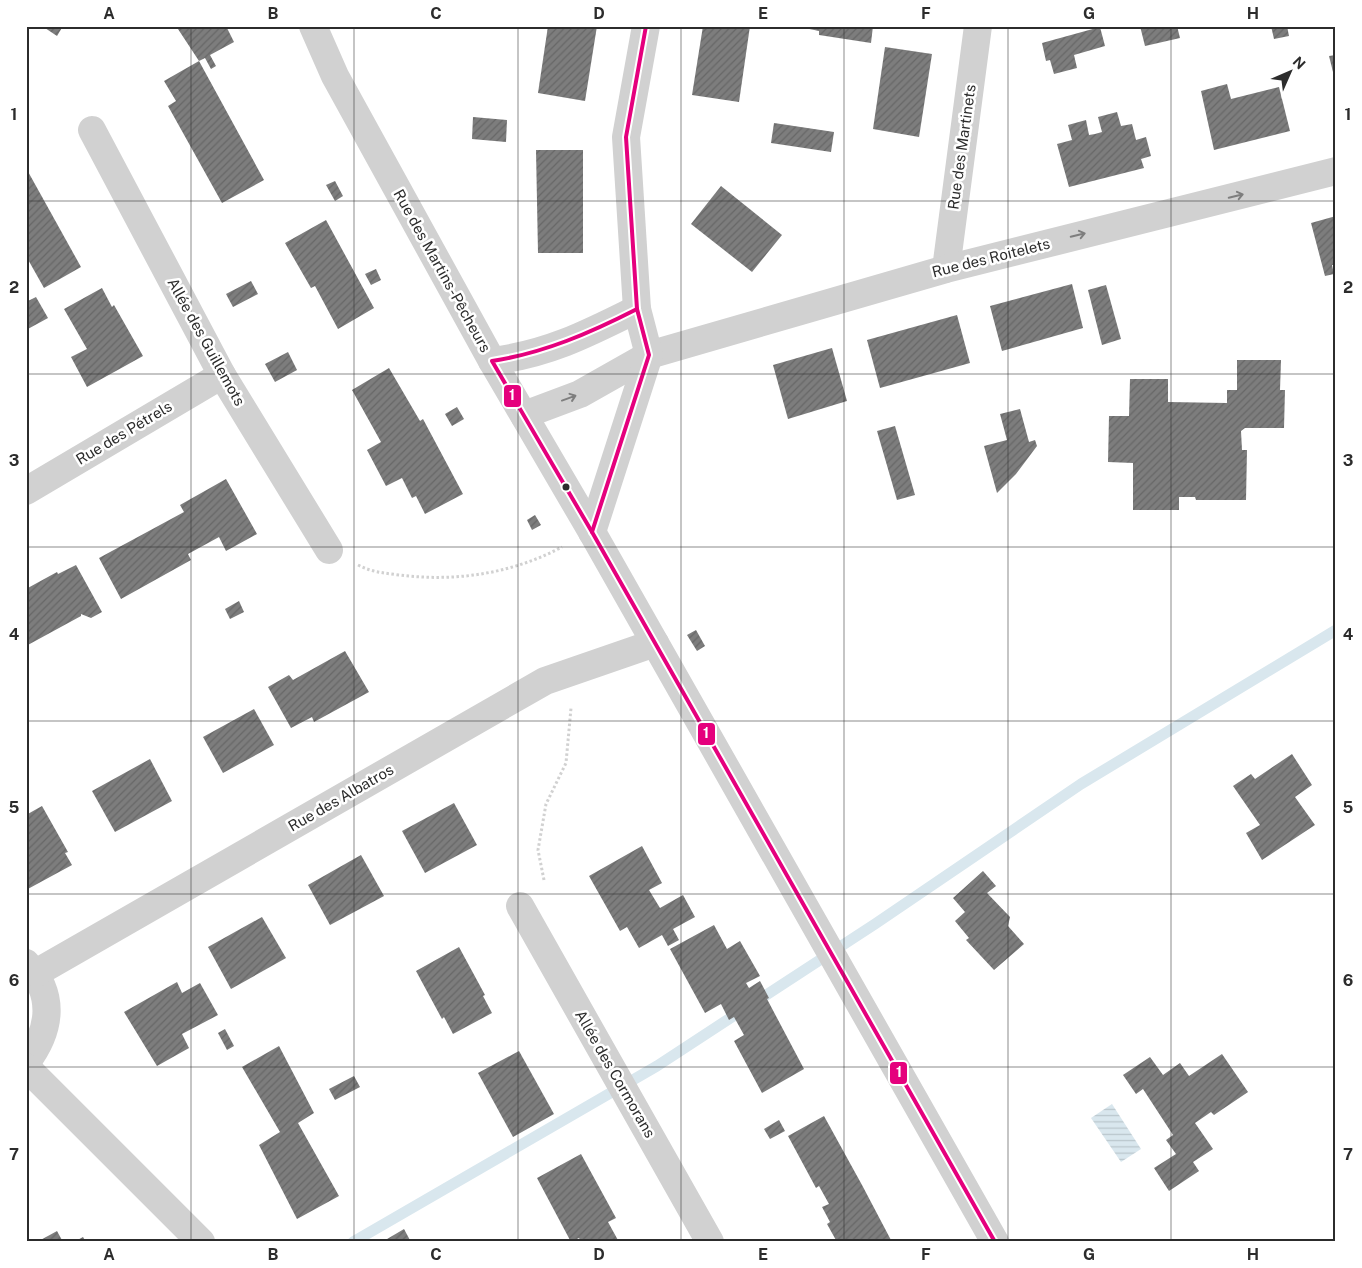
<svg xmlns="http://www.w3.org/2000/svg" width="1362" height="1268" font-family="'Public Sans',sans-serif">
<defs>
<pattern id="water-rules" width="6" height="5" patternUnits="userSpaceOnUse" patternTransform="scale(1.25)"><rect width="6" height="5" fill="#d9e7ee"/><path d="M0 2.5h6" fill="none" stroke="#bac6cc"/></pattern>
<pattern id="building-hatch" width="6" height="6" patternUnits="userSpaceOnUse" patternTransform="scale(1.25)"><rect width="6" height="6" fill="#7d7d7d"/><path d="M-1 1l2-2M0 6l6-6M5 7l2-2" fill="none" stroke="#676767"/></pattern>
</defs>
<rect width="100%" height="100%" fill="#fff"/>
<path fill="url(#water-rules)" d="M1112,1104L1141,1149L1121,1162L1091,1118Z"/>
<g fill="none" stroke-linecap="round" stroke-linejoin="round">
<g stroke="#d9e7ee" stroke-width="11">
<path d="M754,1003L875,924L1081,784L1336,630"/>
<path d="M353,1242L657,1066L741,1011"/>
</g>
</g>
<g fill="url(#building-hatch)">
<path d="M42,26H63L57,36Z"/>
<path d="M176,26H226L234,42L210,55L216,66L211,69L205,58L199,61L264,180L222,203L168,106L176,101L164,81L199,61Z"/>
<path d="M548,26H597L585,101L538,93Z"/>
<path d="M703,26H750L739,102L692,95Z"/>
<path d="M795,26H873L871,43L819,35V31Z"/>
<path d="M1140,26H1177L1180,38L1145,46Z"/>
<path d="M1271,26H1287L1289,36L1274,39Z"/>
<path d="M1100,27L1105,46L1074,55L1077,68L1054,74L1050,60L1046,61L1042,43Z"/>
<path d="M885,47L932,54L919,137L873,129Z"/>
<path d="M1336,55V80H1335L1329,56Z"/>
<path d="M1227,84L1231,99L1279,87L1290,131L1214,150L1201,91Z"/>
<path d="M1117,112L1121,126L1132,124L1136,140L1146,137L1151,156L1141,159L1144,168L1069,187L1057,144L1072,140L1068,125L1086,120L1089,135L1095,134L1102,132L1098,117Z"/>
<path d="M473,117L507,120L506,142L472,139Z"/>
<path d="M774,123L834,132L831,152L771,143Z"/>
<path d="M536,150H583V253H538Z"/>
<path d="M26,168L81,267L44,288L26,256Z"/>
<path d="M335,181L343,196L335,201L326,185Z"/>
<path d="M721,186L782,235L752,272L691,224Z"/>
<path d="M1336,216V265H1332L1334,274L1325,276L1311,223Z"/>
<path d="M326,220L374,308L338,329L315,286L311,288L285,243Z"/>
<path d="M376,269L381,280L371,285L365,274Z"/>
<path d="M251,281L258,294L233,307L226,294Z"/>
<path d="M1072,284L1083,328L1002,351L990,306Z"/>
<path d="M1106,285L1121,339L1102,345L1088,290Z"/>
<path d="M102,288L112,307L114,305L143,356L87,387L71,357L87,349L64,309Z"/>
<path d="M36,297L48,318L26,330V302Z"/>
<path d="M957,315L970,363L880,388L867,340Z"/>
<path d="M832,348L847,401L788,419L773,365Z"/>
<path d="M288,352L297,370L275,382L265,364Z"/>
<path d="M1237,360H1281L1280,390H1285L1284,428H1245L1241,431L1242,450H1247L1246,500H1196L1195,497H1179V510H1133V463L1108,462L1109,416H1129L1130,379H1168V402L1227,403V390H1237Z"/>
<path d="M389,368L420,421L423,419L463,494L425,514L416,496L412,498L402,478L386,486L367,450L381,442L352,390Z"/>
<path d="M457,407L464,419L452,426L445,414Z"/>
<path d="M1020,409L1029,442L1035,440L1037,446L1016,474L997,493L984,446L1007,440L1000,414Z"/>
<path d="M895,426L915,495L897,500L877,431Z"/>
<path d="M226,479L257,534L226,551L219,537L188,554L191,560L121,599L99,558L184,512L180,505Z"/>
<path d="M535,515L541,525L532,530L527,520Z"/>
<path d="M76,565L102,612L91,618L81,614V616L26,646V589L57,572L58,574Z"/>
<path d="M239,601L244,612L230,619L225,609Z"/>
<path d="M696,630L705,646L697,651L687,635Z"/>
<path d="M345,651L369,692L314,722L312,717L291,728L268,687L289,675L293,680Z"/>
<path d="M254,709L274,745L223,773L203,737Z"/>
<path d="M1292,754L1312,785L1295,797L1315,825L1262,860L1246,833L1260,825L1233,786L1251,774L1255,779Z"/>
<path d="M150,759L172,801L115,832L92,791Z"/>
<path d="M454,803L477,845L425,873L402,831Z"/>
<path d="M42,806L68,852L65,853L72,865L26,890V815Z"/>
<path d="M642,846L662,883L649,890L660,908L683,895L695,917L673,929L679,940L668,946L662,935L639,948L627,927L620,931L589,876Z"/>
<path d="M361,855L384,896L330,925L308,885Z"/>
<path d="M983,871L996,886L987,893L1010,917L1008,926L1024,944L994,970L966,940L969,938L955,921L965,912L953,898Z"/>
<path d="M262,917L286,958L231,989L208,947Z"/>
<path d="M714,925L727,949L740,941L760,976L746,983L749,988L760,981L769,998L767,999L804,1069L762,1093L734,1041L744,1035L734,1017L729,1020L721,1004L705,1013L670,949Z"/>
<path d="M459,947L485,995L483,996L492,1013L453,1034L444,1017L442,1019L416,971Z"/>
<path d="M177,982L182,993L200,983L218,1015L182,1034L189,1048L157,1066L124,1012Z"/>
<path d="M225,1029L234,1046L227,1050L218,1033Z"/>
<path d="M279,1046L314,1113L298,1123L339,1196L297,1219L259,1145L280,1132L242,1067Z"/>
<path d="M519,1051L554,1114L513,1137L478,1073Z"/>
<path d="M1222,1054L1248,1092L1214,1115L1211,1112L1195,1123L1213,1149L1193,1162L1199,1171L1169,1191L1154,1168L1176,1154L1166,1140L1173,1135L1143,1089L1136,1094L1123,1075L1150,1057L1163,1075L1180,1063L1189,1076Z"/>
<path d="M354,1076L360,1087L335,1100L329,1089Z"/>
<path d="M824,1116L862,1185L892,1242H837L827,1224L830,1222L822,1207L829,1204L819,1186L816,1188L788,1136Z"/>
<path d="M779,1120L785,1131L770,1139L764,1129Z"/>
<path d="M581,1154L616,1218L608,1222L619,1242H581L579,1238L571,1242L537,1178Z"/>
<path d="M404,1229L411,1242H382Z"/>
<path d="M57,1231L63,1242H37Z"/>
<path d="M83,1237L86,1242H74Z"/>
</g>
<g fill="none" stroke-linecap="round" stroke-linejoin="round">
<g stroke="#d1d1d1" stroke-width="3" stroke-dasharray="2.5 2.5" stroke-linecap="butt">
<path d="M358,565C371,572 384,573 399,575C455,582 511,574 562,547"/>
<path d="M544,880L538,850L546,804L566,763L571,708"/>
</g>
<g stroke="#d1d1d1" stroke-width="28">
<path d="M313,26L335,76L492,361L592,532L995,1242"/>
<path d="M92,130L222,375L329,550"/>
<path d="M946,269L978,26"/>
<path d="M492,361C548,354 587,334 637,309"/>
<path d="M524,415L580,394L649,355L946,269L1336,171"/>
<path d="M26,491L222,375"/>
<path d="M592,532L649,355L637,309L626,137L646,26"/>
<path d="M520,906L710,1242"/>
<path d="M26,963C56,995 51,1030 26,1063"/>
<path d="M36,973L545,681L655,643"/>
<path d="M26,1067L201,1242"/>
</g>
<g stroke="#fff" stroke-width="8">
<g id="bus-1">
<path d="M637,309C590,333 544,353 492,361L592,532L995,1242"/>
<path d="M592,532L649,355L637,309L626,137L646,26"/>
</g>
</g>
<use href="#bus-1" stroke="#e5007d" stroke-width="4"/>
</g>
<defs><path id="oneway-shaft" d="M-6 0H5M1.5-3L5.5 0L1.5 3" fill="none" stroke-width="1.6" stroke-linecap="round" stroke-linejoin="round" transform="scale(1.25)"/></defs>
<g stroke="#7e7e7e">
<use href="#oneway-shaft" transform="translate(1236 196) rotate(-14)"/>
<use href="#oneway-shaft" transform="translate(1078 235) rotate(-14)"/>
<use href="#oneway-shaft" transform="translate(569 398) rotate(-20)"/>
</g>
<path fill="none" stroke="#2c2c2c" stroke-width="1" stroke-opacity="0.55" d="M191,26V1242M354,26V1242M518,26V1242M681,26V1242M844,26V1242M1008,26V1242M1171,26V1242M26,201H1336M26,374H1336M26,547H1336M26,721H1336M26,894H1336M26,1067H1336"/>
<circle fill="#2c2c2c" stroke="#fff" stroke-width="2" cx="566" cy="487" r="4.5"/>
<g text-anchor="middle" stroke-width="5" stroke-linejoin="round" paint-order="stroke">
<g font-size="15" fill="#2c2c2c" stroke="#fff">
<text transform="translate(962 147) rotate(-82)" y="5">Rue des Martinets</text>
<text transform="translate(991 258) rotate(-14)" y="5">Rue des Roitelets</text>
<text transform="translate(442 271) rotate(61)" y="5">Rue des Martins-Pêcheurs</text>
<text transform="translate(206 342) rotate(61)" y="5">Allée des Guillemots</text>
<text transform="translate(124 433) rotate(-31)" y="5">Rue des Pétrels</text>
<text transform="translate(341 798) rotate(-30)" y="5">Rue des Albatros</text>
<text transform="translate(615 1074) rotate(60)" y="5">Allée des Cormorans</text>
</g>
</g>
<g stroke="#fff" stroke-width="2">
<rect x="503" y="384" width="19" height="24" rx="5" fill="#e5007d"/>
<rect x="697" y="722" width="19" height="24" rx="5" fill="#e5007d"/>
<rect x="889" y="1061" width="19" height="24" rx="5" fill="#e5007d"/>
</g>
<g font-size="14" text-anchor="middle" font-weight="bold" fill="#fff">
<text x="512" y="400">1</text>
<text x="706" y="738">1</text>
<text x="899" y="1077">1</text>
</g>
<rect width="1362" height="1268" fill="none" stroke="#ffffff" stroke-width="55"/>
<g transform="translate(1290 72) rotate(45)" stroke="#ffffff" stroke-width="4" paint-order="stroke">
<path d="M0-4L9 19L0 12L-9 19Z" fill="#2c2c2c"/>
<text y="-8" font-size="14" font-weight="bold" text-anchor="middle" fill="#2c2c2c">N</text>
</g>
<rect x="28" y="28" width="1306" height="1212" fill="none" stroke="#2c2c2c" stroke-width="2"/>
<g font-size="16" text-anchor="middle" font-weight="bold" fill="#2c2c2c">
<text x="109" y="19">A</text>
<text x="273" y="19">B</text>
<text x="436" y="19">C</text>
<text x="599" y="19">D</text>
<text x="763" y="19">E</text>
<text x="926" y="19">F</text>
<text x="1089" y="19">G</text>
<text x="1253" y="19">H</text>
<text x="14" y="120">1</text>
<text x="1348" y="120">1</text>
<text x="14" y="293">2</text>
<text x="1348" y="293">2</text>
<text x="14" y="466">3</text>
<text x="1348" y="466">3</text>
<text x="14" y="640">4</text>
<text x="1348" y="640">4</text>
<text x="14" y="813">5</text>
<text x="1348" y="813">5</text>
<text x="14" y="986">6</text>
<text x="1348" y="986">6</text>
<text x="14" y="1160">7</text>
<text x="1348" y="1160">7</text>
<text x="109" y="1260">A</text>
<text x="273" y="1260">B</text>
<text x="436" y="1260">C</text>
<text x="599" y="1260">D</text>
<text x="763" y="1260">E</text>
<text x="926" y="1260">F</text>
<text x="1089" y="1260">G</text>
<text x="1253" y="1260">H</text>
</g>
</svg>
